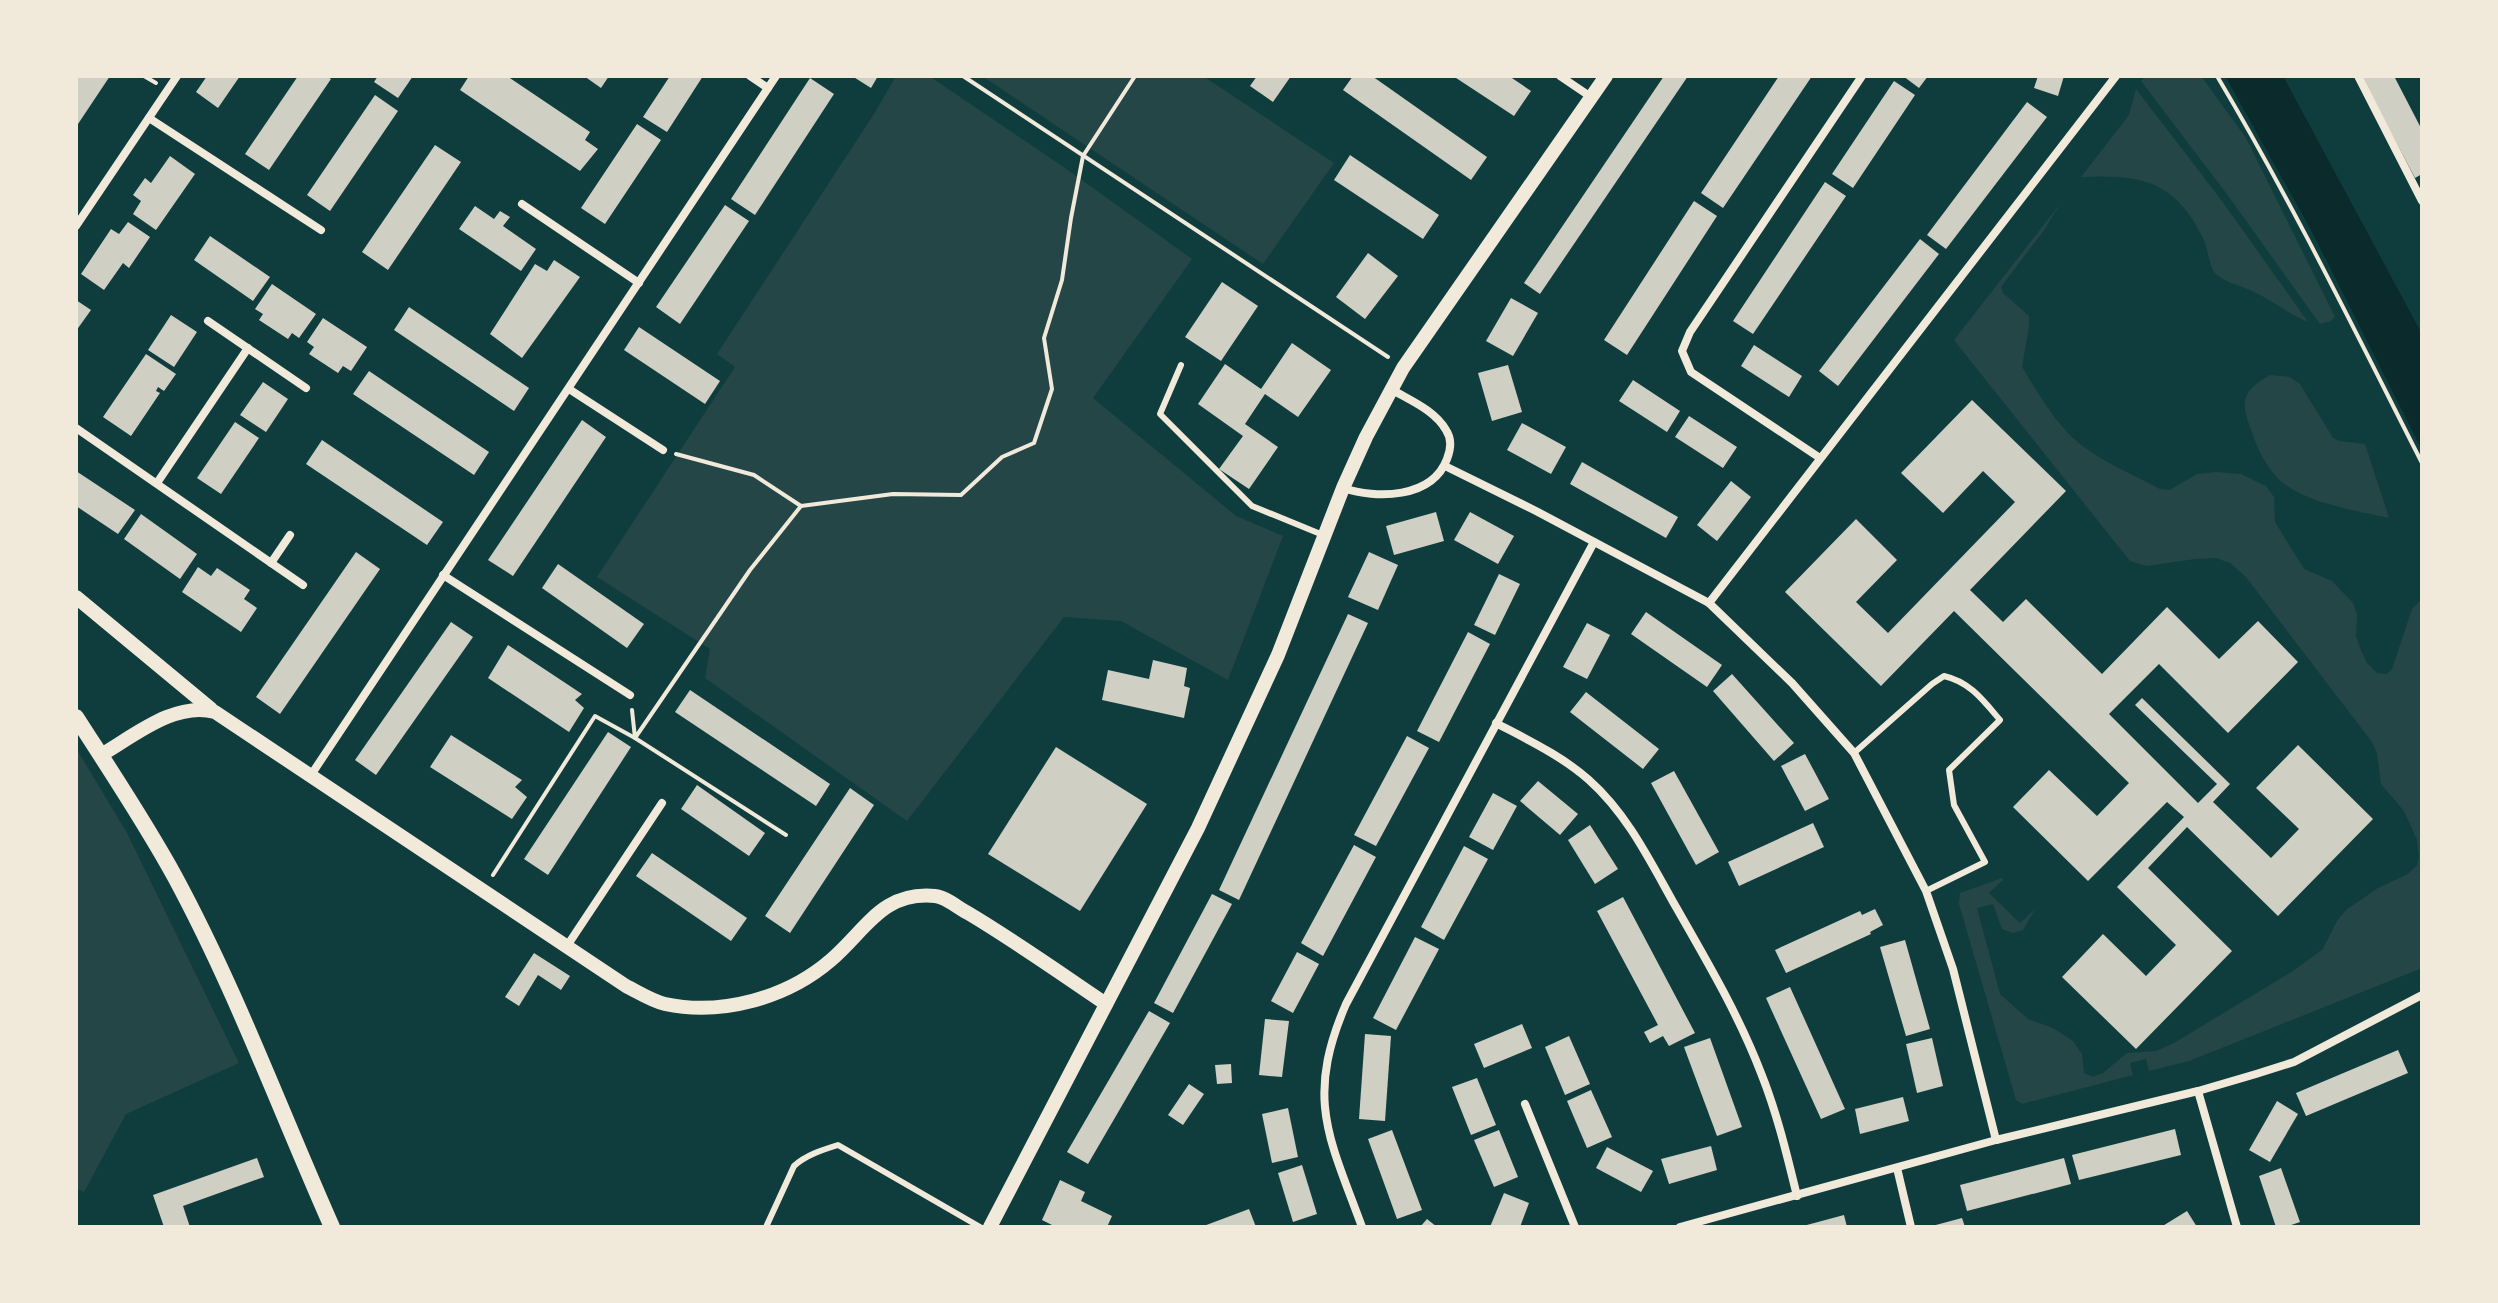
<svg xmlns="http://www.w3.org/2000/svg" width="2498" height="1303" font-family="Barlow,sans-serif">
<rect width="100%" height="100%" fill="#0f3d3e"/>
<g fill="#244646">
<path d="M896,76H929L1065,168L1192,259L1093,398L1236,516L1283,536L1228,680L1121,621L1064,617L907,821L705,678L710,649L597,577L735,367L717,354L874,114Z"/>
<path d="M982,76H1203L1334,163L1263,264Z"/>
<path d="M2145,76H2201L2246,138L2335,317L2331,321L2320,324L2229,197L2141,81Z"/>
<path d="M2136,89L2222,201L2308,322C2289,314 2273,301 2254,292C2243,286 2223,282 2215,273C2209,266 2208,248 2203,238C2175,181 2142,174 2081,177L2129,115Z"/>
<path d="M2060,204L2044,230L2001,287L2003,293L2029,316V327L2022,367C2037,391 2052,418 2073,438C2097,460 2132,474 2160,489L2170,490L2197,474L2216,472L2241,474L2266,486L2274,497L2275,522L2304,569L2332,581L2353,603L2357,615L2356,636L2360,648L2367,663L2377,673L2387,674L2392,669L2412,609L2422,599V968L2189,1061L2149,1071L2146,1059L2130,1063L2133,1075L2022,1104L2016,1100L1959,904L1960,893L2002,878L2003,880L1989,893L2020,923L2035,909L2023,930L2013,933L2002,929L1993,904L1977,908L2000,994L2028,1019L2053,1028L2073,1041L2082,1054L2084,1073L2093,1077L2103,1073L2127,1053L2156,1051L2174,1043L2293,971L2323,949L2337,921L2346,910L2378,888L2408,874L2417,865L2419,858L2417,840L2404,811L2381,784L2377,753L2372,742L2246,577L2230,563L2216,558L2195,559L2147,566L2130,561L1954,340Z"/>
<path d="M2270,375L2290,377L2300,384L2333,438L2339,441L2365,444L2389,518C2354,510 2298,503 2274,474C2262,460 2255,442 2249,424C2239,398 2247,388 2270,375Z"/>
<path d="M76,748L127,833L239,1063L126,1114L84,1192L76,1188Z"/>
</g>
<path fill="#0a2a2b" d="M2225,76H2283L2422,334V450L2311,230Z"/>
<g fill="#cfcfc3">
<path d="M79,76H110L76,127V80Z"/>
<path d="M207,76H240L218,108L196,92Z"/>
<path d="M298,76H326L331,79L269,170L245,154Z"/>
<path d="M378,76H413L398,98L374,82Z"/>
<path d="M469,76H507L590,132L585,140L598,149L580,171L460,90Z"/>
<path d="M584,76H609L601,88Z"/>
<path d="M670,76H703L667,132L643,117Z"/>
<path d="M852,76H878L871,88Z"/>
<path d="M1257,76H1291L1273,102L1250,86Z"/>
<path d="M1353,76H1372L1487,157L1471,180L1343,90Z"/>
<path d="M1453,76H1509L1531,91L1514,116Z"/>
<path d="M1664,76H1688L1540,294L1524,283Z"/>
<path d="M1779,76H1812L1723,208L1701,193Z"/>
<path d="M1903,76H1928L1919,88Z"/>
<path d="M2038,76H2064L2058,96L2034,88Z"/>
<path d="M2361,76H2394L2422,130V174L2415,178Z"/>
<path d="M810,78L834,94L755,215L731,199Z"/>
<path d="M1894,81L1915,95L1853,188L1832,174Z"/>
<path d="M375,95L398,111L330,211L307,195Z"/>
<path d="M2027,102L2047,117L1946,249L1927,235Z"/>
<path d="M637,124L661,140L605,224L581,208Z"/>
<path d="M435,145L461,162L388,270L362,252Z"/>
<path d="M1350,155L1439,215L1423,239L1334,180Z"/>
<path d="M170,156L195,174L156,230L133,214L141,201L133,195L145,178L151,183Z"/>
<path d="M1825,182L1846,196L1753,334L1733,321Z"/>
<path d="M1694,201L1717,216L1627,355L1604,340Z"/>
<path d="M725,205L749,221L680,324L656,307Z"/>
<path d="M475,206L494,219L500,211L510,217L503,226L536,249L521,271L459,229Z"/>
<path d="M128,222L150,237L129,268L123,263L104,290L81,274L111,229L119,234Z"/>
<path d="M210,236L270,277L253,301L194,260Z"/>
<path d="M1920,239L1939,254L1838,386L1819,371Z"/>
<path d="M1368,253L1398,276L1365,319L1336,297Z"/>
<path d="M554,260L580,277L522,358L490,334L535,264L547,271Z"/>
<path d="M1222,282L1258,306L1221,361L1185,337Z"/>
<path d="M272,284L316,314L299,338L292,333L288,339L259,320L263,314L255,309Z"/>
<path d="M1511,298L1538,313L1513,356L1486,341Z"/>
<path d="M76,300L91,310L76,331Z"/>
<path d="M409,307L529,388L514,411L394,330Z"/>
<path d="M171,315L197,332L174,367L148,350Z"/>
<path d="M323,318L367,347L351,371L343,366L338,373L309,354L314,347L307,342Z"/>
<path d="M639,327L720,381L705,404L624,350Z"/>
<path d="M1292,343L1331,370L1298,417L1265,394L1245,424L1278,447L1249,489L1219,469L1243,436L1198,404L1225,364L1261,389Z"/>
<path d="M1754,345L1802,376L1789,397L1741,366Z"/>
<path d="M146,354L176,374L164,391L158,387L156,391L160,393L131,436L103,417Z"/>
<path d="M1508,365L1522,412L1492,421L1478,373Z"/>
<path d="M369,371L489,452L474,475L353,394Z"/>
<path d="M1633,380L1680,411L1667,432L1619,401Z"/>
<path d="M263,382L288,399L266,432L240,415Z"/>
<path d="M1972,400L2066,491L1970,590L2003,622L2026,599L2102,674L2167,607L2219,659L2258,621L2298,662L2228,733L2159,664L2109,714L2198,803L2217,784L2135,705L2142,698L2230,784L2213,802L2271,858L2299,829L2256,788L2298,745L2373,819L2278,916L2187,827L2148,868L2232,951L2136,1049L2062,977L2103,934L2146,976L2176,945L2117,887L2184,817L2167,802L2088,881L2013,807L2049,770L2097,816L2129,783L1954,611L1881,686L1785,592L1856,519L1897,560L1856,602L1888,633L2015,502L1983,471L1943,513L1901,473Z"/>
<path d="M1689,416L1737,447L1723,468L1675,437Z"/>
<path d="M582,420L606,437L513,576L488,560Z"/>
<path d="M235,422L259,438L221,494L197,478Z"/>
<path d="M1522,423L1566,447L1551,474L1507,450Z"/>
<path d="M322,440L443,522L427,545L306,464Z"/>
<path d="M1582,462L1678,517L1666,538L1570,484Z"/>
<path d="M76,471L135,510L118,534L76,506Z"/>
<path d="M1731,481L1751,497L1717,541L1697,525Z"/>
<path d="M1436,512L1444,541L1394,555L1386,526Z"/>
<path d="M1470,512L1514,536L1498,564L1454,540Z"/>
<path d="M141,514L197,554L180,579L124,539Z"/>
<path d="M356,552L380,569L280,714L256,697Z"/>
<path d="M1369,552L1398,565L1378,610L1348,597Z"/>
<path d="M558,564L644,624L627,648L542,588Z"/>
<path d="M198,567L211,576L217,568L250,590L244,599L257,608L241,632L182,592Z"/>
<path d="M1499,574L1520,584L1495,635L1474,625Z"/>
<path d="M1646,612L1722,665L1707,687L1631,634Z"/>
<path d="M1348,614L1368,623L1239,900L1219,890Z"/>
<path d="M451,622L473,637L376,775L355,760Z"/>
<path d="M1587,623L1610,635L1587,679L1563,667Z"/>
<path d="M1468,632L1490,644L1439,742L1417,731Z"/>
<path d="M508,645L582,694L575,700L584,708L569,732L488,678Z"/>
<path d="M1153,660L1187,668L1184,686L1190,688L1184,718L1102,700L1108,670L1149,679Z"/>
<path d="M1732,674L1794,743L1774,761L1713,691Z"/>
<path d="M690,690L830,784L816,806L675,712Z"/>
<path d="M1586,692L1659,749L1643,769L1570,712Z"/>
<path d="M608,732L631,747L548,875L524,859Z"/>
<path d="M451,735L522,780L515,787L527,797L512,819L430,767Z"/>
<path d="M1407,736L1429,748L1376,846L1354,835Z"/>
<path d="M1056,747L1147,804L1080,911L988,854Z"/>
<path d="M1805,754L1829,799L1805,811L1781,766Z"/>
<path d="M1674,771L1719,852L1696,865L1651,783Z"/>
<path d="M1538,781L1578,814L1560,835L1520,801Z"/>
<path d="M697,785L765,833L749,856L681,809Z"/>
<path d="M850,788L874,805L790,933L765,916Z"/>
<path d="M1493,793L1517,806L1493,850L1469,837Z"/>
<path d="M1813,823L1824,847L1739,886L1728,862Z"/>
<path d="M1590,825L1618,869L1595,884L1568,840Z"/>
<path d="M1354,845L1376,857L1323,956L1301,943Z"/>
<path d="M1464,846L1488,859L1444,940L1421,927Z"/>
<path d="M652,853L747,918L731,941L636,876Z"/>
<path d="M1212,894L1232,904L1173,1013L1154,1003Z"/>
<path d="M1623,897L1695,1033L1669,1046L1663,1036L1650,1043L1644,1032L1658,1025L1597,911Z"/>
<path d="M1875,909L1883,925L1870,932L1871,934L1786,973L1775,950L1860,911L1862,915Z"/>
<path d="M1415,937L1439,949L1396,1030L1373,1018Z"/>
<path d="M1905,940L1930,1029L1906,1036L1880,947Z"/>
<path d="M1297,952L1319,964L1293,1013L1271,1001Z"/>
<path d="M534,953L570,976L561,990L538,975L519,1006L505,997Z"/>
<path d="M1790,987L1845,1109L1821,1119L1766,998Z"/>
<path d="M1149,1011L1170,1023L1088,1164L1067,1152Z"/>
<path d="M1265,1019L1289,1021L1282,1077L1259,1075Z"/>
<path d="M1522,1024L1532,1048L1484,1068L1474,1044Z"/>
<path d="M1365,1034L1391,1036L1385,1121L1359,1119Z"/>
<path d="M1569,1036L1590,1084L1565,1095L1545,1047Z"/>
<path d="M1710,1038L1742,1127L1717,1136L1684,1047Z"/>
<path d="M1932,1038L1943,1086L1917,1093L1906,1044Z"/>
<path d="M2398,1050L2408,1073L2306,1116L2296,1093Z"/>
<path d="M1231,1064L1232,1083L1217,1084L1215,1065Z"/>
<path d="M1477,1078L1496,1125L1471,1135L1452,1087Z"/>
<path d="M1189,1084L1204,1094L1183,1125L1168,1115Z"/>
<path d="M1591,1090L1612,1137L1587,1148L1567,1101Z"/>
<path d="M1903,1097L1909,1121L1860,1134L1855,1109Z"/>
<path d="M2277,1101L2298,1114L2270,1162L2249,1150Z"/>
<path d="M1288,1108L1298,1157L1272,1163L1262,1114Z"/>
<path d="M2175,1129L2181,1155L2079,1180L2072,1155Z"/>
<path d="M1392,1130L1422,1210L1397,1219L1368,1139Z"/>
<path d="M1499,1130L1518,1177L1494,1187L1474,1140Z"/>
<path d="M1711,1146L1717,1170L1669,1184L1661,1159Z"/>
<path d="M1607,1147L1653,1171L1641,1192L1596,1168Z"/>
<path d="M257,1158L264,1177L183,1206L190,1227H164L153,1195Z"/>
<path d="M2064,1158L2071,1184L1967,1211L1960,1185Z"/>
<path d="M1302,1165L1317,1214L1293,1222L1278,1173Z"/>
<path d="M2281,1168L2300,1222L2285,1227H2276L2259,1176Z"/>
<path d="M1060,1180L1085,1192L1081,1201L1112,1216L1107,1227H1056L1042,1220Z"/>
<path d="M1504,1193L1529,1203L1520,1227H1490Z"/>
<path d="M1249,1209L1256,1227H1201Z"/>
<path d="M2187,1211L2197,1227H2161Z"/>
<path d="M1844,1215L1847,1227H1803V1226Z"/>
<path d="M1962,1218L1965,1227H1932V1226Z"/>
<path d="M1427,1219L1437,1227H1420Z"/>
</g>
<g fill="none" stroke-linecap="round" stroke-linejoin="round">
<g stroke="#f1e9da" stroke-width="4">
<path d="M144,76L156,83"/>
<path d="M963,76L1388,357"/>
<path d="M2217,76C2292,202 2356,333 2422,463"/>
<path d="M676,454L754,475L801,506L893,494L961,495L1002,457L1034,443L1052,389L1044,338L1062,280L1071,218L1083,156L1135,76"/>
<path d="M632,710L635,738L750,570L801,506"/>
<path d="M493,875L595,716L635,738L786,835"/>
</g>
<g stroke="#f1e9da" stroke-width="6">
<path d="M1181,365L1160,414L1252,506L1323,535"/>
<path d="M1854,753L1932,684L1944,676C1970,682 1983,700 2000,720L1949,770L1954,805L1985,862L1926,891"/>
<path d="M766,1227L794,1166C806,1155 822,1150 838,1145L980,1227"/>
</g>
<g stroke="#f1e9da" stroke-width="8">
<path d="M750,76L768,88"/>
<path d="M1560,76L1591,97"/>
<path d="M2358,76L2422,201"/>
<path d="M149,118L321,230"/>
<path d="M522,204L639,283"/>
<path d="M76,226L177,76"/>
<path d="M208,321L306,388"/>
<path d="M569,389L663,450"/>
<path d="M76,428L303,585"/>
<path d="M1820,458L1691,372L1682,351L1690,332L1862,76"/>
<path d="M1445,466L1536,511L1709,603L1792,683L1854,753L1926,891L1953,969L1996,1140"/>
<path d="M157,483L248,348"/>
<path d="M1343,488C1376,499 1432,499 1447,459C1451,449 1452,439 1446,430C1435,410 1409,400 1391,389"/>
<path d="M271,563L290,535"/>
<path d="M443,575L630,695"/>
<path d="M1709,603L2116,76"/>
<path d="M1496,723C1528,740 1562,756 1589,780C1626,813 1648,857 1672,900C1704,956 1738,1013 1761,1073C1777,1113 1787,1155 1797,1196"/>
<path d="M311,775L776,76"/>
<path d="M567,946L662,803"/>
<path d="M2198,1091L2237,1227"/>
<path d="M1525,1104L1575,1227"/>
<path d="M1897,1168L1911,1227"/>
<path d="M1362,1227C1329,1137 1305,1099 1346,1004L1594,542"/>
<path d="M1680,1227L1996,1140L2198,1091L2256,1074L2294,1062L2422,995"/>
</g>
<g stroke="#f1e9da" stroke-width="14">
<path d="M76,597L211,709"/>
<path d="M101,755C134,736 175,701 215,712L626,986C638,992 652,1001 665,1004C722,1016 787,998 831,960C866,930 882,891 935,896C946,897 958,908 968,913C1015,941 1060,973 1106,1004"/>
<path d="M990,1227L1198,828L1278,655L1343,488L1366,437L1403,368L1606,76"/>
</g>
<path stroke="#f1e9da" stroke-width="16" d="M76,717C110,770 145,822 175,877C236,990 280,1110 332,1227"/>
</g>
<rect width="2498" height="1303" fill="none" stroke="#f1e9da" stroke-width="156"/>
</svg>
